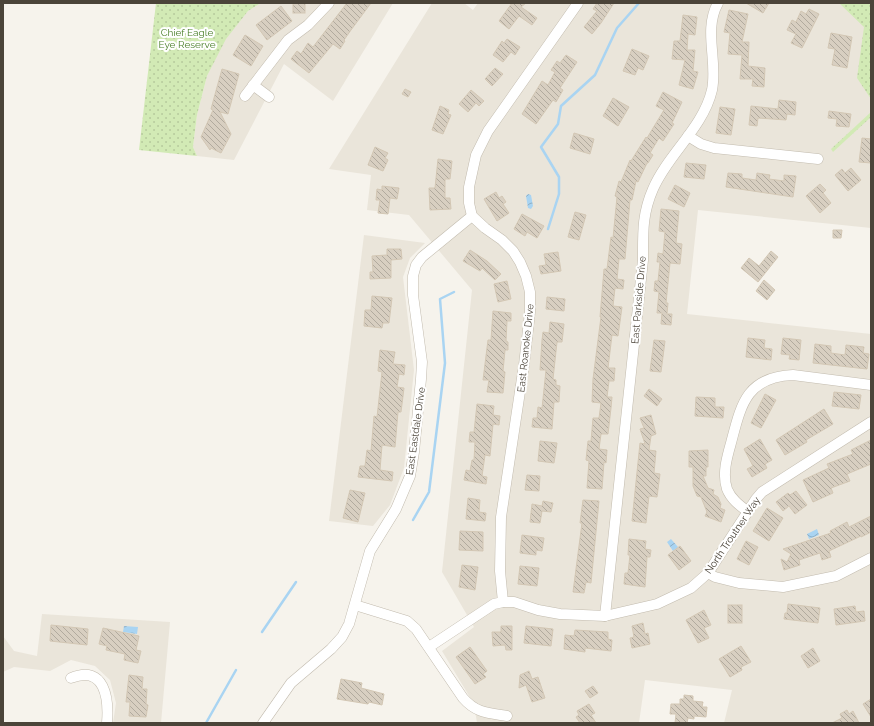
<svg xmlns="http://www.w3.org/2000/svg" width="874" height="726" font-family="Raleway,sans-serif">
<defs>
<pattern id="park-dots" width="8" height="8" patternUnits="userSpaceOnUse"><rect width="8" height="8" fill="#d2eab5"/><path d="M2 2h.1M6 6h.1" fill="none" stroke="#b6ca9c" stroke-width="1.8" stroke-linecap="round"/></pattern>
<pattern id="water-waves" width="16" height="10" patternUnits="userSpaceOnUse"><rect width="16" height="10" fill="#a9d4f2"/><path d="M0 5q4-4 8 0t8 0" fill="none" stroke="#8caec5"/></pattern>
<pattern id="building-back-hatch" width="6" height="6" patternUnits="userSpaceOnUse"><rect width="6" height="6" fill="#d8cfc1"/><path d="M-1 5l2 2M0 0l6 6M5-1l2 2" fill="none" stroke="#b1aa9e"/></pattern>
</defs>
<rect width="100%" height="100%" fill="#f6f3ec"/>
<g fill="#eae5da">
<path d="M261,3H393L333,101L284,64L234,160L197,156L193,147L197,115L207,76L225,39L248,11Z"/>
<path d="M432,3H464L473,10L478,3H871V228L698,210L687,314L871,334V723H724L732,690L645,680L639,723H477L474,704L442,651L474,627L442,572L472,290L409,215L367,210L371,175L329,169Z"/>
<path d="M364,235L425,243L410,258L403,277L414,370L404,468L390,505L373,526L329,521Z"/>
<path d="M42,614L170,622L161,723H113L116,703L110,680L95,666L71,660L50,671L14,667L3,672V636L14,651L37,656Z"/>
</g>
<g fill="url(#park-dots)">
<path d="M156,3H261L248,11L226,39L207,76L197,115L193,147L197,156L139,150Z"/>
<path d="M839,3H871V99L857,78L864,27Z"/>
<path d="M871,112V117L833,152L831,149Z"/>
</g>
<g fill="url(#water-waves)">
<path d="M528,194L531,195L533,206L531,209L528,208L526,196Z"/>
<path d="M817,529L819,535L809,539L807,534Z"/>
<path d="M671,539L678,547L673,551L667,542Z"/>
<path d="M124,626L138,627L137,634L123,632Z"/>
</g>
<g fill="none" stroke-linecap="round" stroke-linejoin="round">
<g stroke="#a9d4f2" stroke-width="2.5">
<path d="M548,229L559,194V177L541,147L558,124L561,106L595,75L617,28L639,3"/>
<path d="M413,520L429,492L445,363L440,299L454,292"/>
<path d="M262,632L296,582"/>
<path d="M206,723L236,670"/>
</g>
</g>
<g fill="url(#building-back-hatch)" stroke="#d3c7b4">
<rect x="293" y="3" width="12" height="10"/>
<path d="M347,3H371L351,30L344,40L345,41L340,49L333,44L309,73L291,59L297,51L301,54L308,43L313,47Z"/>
<path d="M512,3H526L521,7L537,18L532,25L519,16L509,29L499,21Z"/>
<path d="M597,3H614L601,23L592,34L584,27L597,11L593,9Z"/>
<path d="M746,3H769L763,13Z"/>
<path d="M281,6L292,21L267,40L256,25Z"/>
<path d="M809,9L819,14L802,48L791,43L796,34L787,30L792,20L796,22L801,11L806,14Z"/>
<path d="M729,10L748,14L742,42H749L748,66L765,68L764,87L752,86L753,79H740L742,55L728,54L730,33L724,32Z"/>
<path d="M683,15L697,17L695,35L688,34L687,50H695L693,71L698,72L693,89L679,85L685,60L672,59L674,41H680Z"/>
<path d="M831,33L852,37L847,68L832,65L835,49L828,48Z"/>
<path d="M245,35L263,46L251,66L233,55Z"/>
<path d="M507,39L520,47L515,55L511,52L503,62L493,55L502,41L504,43Z"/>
<path d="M632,49L649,56L643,70L638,68L635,75L623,71Z"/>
<path d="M566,55L577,62L560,88L563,90L556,102L553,100L536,124L522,114L542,81L548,85L555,72L551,70L557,61L560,63Z"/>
<path d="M495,68L503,74L492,86L485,79Z"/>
<path d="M222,69L239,74L228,114L220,112L231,134L221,153L211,148L210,150L201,137L213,110L211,109Z"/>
<path d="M405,89L411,92L408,97L402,94Z"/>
<path d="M471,90L484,101L479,106L476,103L468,112L459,104Z"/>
<path d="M663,92L682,102L672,123L674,124L663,141L659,138L650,153L653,155L648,163H647L638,182L636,181L632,200H630L625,259H619L617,279L624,280L623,289L615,288L613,306L622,307L618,336L612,335L608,368H615L614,381H609L607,397H612L611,408L608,434H601L599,449L607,450L606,463L604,462L602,489L587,488L589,461L586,460L588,441H591L593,418H599L601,403L592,402L593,379L601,317H600L604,269H607L611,237L613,238L617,197L615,196L619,181L621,182L630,160L631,161L646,137L647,138L664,110L656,106Z"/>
<path d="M613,98L629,107L618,126L603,116Z"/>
<path d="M779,100L796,102L795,115L787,114L786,120L758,118L757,126L749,125L751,106L778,109Z"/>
<path d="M440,106L449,110L448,114L451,115L443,134L432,130Z"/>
<path d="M720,107L735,109L731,135L716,133Z"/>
<path d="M829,111L851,114L849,127L836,126L837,119L828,118Z"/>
<path d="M574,133L594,139L590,154L570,148Z"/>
<path d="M862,138L871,139V163L859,162Z"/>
<path d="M375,147L388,153L385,158L388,160L383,171L368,165Z"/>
<path d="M438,159L452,161L450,179H445V198H450L451,209L430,210L429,188H435Z"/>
<path d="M686,163L706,165L704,179L684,177Z"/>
<path d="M851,168L861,180L848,191L835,175L842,169L845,173Z"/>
<path d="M728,173L742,174V178L756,180L757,173L770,175L769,179L784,181V175L796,176L793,197L726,187Z"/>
<path d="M820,184L826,190L823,193L831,203L820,213L806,196Z"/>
<path d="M675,185L690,193L684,207L668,199Z"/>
<path d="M382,186L399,188L397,199L390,198L388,214L378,213L380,200H376L377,189L382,190Z"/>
<path d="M496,192L499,198L502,196L506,202L503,204L509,213L497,221L484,199Z"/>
<path d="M661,209L679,211L676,243L682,244L680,264L670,263L666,303H668L667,314H672L671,325L661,324L662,313H657L659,292L654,291L655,281H658L660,262H657L658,253L663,254L665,232L659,231Z"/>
<path d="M575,212L586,215L579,240L568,237Z"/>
<path d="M522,214L544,226L537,238L527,232L525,236L514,229Z"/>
<path d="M833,230H842L841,238H833Z"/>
<path d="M387,249H401L402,259L391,260V278L370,279V272H373L372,256L387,255Z"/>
<path d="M470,250L487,261L501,274L495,280L482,268L480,271L463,261Z"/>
<path d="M771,251L778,257L758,282L741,268L749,258L759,266Z"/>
<path d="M558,252L561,271L541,274L539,266L546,265L544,254Z"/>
<path d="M764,280L775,290L767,300L756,291Z"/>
<path d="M507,281L511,299L498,302L494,284Z"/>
<path d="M372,296L392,298L389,323H383L382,328L364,326L365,310H371Z"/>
<path d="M547,297L565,299L564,311L546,309Z"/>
<path d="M493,311L511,313V321H507L506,341L508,342V350H505L503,371L505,372L503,393L487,392L489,380H483L488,340H491Z"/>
<path d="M550,322L564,324L562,342H557L553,379L556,380V385L560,386L559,402H554L552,429L532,427L533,418H537L538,407L542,408L546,370H540L542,340L543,332L549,333Z"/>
<path d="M748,338L765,340L764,348L772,349L771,360L746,357Z"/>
<path d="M783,338L801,340L799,360L789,359L790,355L781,354Z"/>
<path d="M654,340L665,341L661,372L650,371Z"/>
<path d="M815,344L831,346V353L845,355L846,345L864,347L863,353L869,354L867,369L813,363Z"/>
<path d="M380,350L395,352L393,364L405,365L404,375L399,374L397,387L404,388L401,412H398L395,447L382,445L380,470L393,472L392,481L358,477L360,466H365L367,450L371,451L374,416L377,417L382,372L378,371Z"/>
<path d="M649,389L662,399L657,406L644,396Z"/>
<path d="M834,392L861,395L859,409L832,406Z"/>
<path d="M765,394L776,400L761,428L751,423Z"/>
<path d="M696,397L715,398V407H724L723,418L695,416Z"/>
<path d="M477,404L494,406L493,415L500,416L499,425L493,424L490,456L485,455L482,476L487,477L486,484L464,480L466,470L470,471L472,460H474L475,442H469L470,432H474Z"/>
<path d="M824,409L833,424L806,440L807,442L785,455L776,440Z"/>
<path d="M651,415L656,434L651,436L649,450L656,451L654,473L660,474L657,497L649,496L646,523L632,521L640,443L645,444L640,429L644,428L640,418Z"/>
<path d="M760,439L772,460L765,464L767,468L752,477L747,469L753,466L744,449Z"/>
<path d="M871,440V464L847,474L850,481L831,488L833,493L813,502L803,480L829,468L827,464L853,454L851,450Z"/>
<path d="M540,441L557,443L554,463L538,461Z"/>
<path d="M708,450V467H706V476H703L708,488L714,490L713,494L718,497L721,504L720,508L725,510L721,522L705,516L707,512L701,497L697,496L693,486V467H689V451Z"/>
<path d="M527,475L540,476L539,491L525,490Z"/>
<path d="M350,490L365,493L358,522L343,518Z"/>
<path d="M796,491L807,505L795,514L789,506L783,511L776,502L788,493L790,495Z"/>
<path d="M468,498L480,500L479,512L486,513L485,521L466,519Z"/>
<path d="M583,500L599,501L591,583L586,582L584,593L573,592L582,523H580Z"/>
<path d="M543,501L553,503L551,512L542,511L540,523L530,522L532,504L542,506Z"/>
<path d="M767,508L783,518L769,541L753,531Z"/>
<path d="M871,516V532L861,537V536L829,551L831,557L822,560L820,553L799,560L800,565L784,570L781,559L787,562L791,554L783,549L831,533L830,531L847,522L849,527Z"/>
<path d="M460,531L483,532V551L459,550Z"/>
<path d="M522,535L544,538L542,551L536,550V555L520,553Z"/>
<path d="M629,539L646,541L645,549L651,550L650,557H647L645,587L624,584L625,573H628L630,555H628Z"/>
<path d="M746,541L758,547L749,565L737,559Z"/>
<path d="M680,546L691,561L679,570L668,555Z"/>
<path d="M462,565L478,567L475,590L459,587Z"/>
<path d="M520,566L539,568L537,586L518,584Z"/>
<path d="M788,604L820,608L818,623L784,619L785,613H787Z"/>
<rect x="728" y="605" width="14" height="18"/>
<path d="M855,606L856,612L864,611L865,621L836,625L834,609Z"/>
<path d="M704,610L711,625L704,628L709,638L698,643L686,620Z"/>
<path d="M643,623L645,634L648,633L650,644L632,648L630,638L634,637L632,626Z"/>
<path d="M51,625L88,629L87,645L50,641Z"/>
<path d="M501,626H512V650H506L505,645L493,646L492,632H501Z"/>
<path d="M526,626L553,629L551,646L524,643Z"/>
<path d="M103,628L139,636L136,650L141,651L138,663L124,660L125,654L106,650L107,646L99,644Z"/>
<path d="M575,630L608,632V639L612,640L611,651L585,648V652L564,649L565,635L574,636Z"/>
<path d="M741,646L751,662L741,667L742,670L730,677L719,659Z"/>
<path d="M470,647L487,671L483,674L486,677L475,684L456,657Z"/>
<path d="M813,648L820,661L808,668L801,656Z"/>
<path d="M529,671L532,679L538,677L545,698L532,702L526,685L519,688L520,675Z"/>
<path d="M129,675L143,677L142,689H147L146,704L148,705L146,717L129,716L130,702H126Z"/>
<path d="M341,679L362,683L361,688L384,694L382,705L369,702L368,704L337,699Z"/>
<path d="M593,686L598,693L590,698L585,691Z"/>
<path d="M684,695L693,696V701L703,702L702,707H707L706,717L694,716V719L688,718L687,723H675L676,714H670L671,704H680V699H684Z"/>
<path d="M871,699V717L863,704Z"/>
<path d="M589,704L595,713L591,715L596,723H580L576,717L579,715L577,711Z"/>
<path d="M847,710L849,714L853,711L859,723H832L842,718L840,714Z"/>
</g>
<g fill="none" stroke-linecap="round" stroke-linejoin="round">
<g stroke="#c2bbae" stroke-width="11">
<g id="minor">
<path d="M253,85L269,97"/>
<path d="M245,96L288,40L308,25L329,3"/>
<path d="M688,136L701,144L714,148L818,159"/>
<path d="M747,511C739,505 731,499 727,489C722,474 727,457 731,443C741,405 746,377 793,375L871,385"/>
<path d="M708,573L715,577L739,583L783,587L836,576L871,558"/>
<path d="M503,602L500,571L501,517L524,365L530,312V292L526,276L520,262L513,251L502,240L485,228L472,216L469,203V187L476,155L488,131L578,3"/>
<path d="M355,605L407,621L416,629L463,698C476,713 488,713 507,716"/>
<path d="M605,616L643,260C643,233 642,214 653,189C668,154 703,128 712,90C718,61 703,30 718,3"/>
<path d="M429,647L494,604L503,602H514L538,610L560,614L605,616L657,604L691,588L708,573L756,499L762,492L871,422"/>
<path d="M71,678C105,664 109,699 107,723"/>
<path d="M263,723L291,683L331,649L342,637L349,624L370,551L396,509L410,476L414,452L421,379L422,362L413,295V276L416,265L422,257L472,216"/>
</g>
</g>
<use href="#minor" stroke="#fff" stroke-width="10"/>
</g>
<g text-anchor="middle" stroke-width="4" stroke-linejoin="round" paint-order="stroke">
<g font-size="10" fill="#4a7f2a" stroke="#fff">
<text x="187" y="36">Chief Eagle<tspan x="187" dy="12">Eye Reserve</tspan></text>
</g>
<g font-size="10" fill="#4b4439" stroke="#fff">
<text transform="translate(638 300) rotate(-85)" y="4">East Parkside Drive</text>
<text transform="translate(525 348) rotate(-84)" y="4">East Roanoke Drive</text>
<text transform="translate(415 431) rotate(-82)" y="4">East Eastdale Drive</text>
<text transform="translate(732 535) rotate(-56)" y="4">North Troutner Way</text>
</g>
</g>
<rect width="874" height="726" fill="none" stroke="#4b4439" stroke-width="8"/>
</svg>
